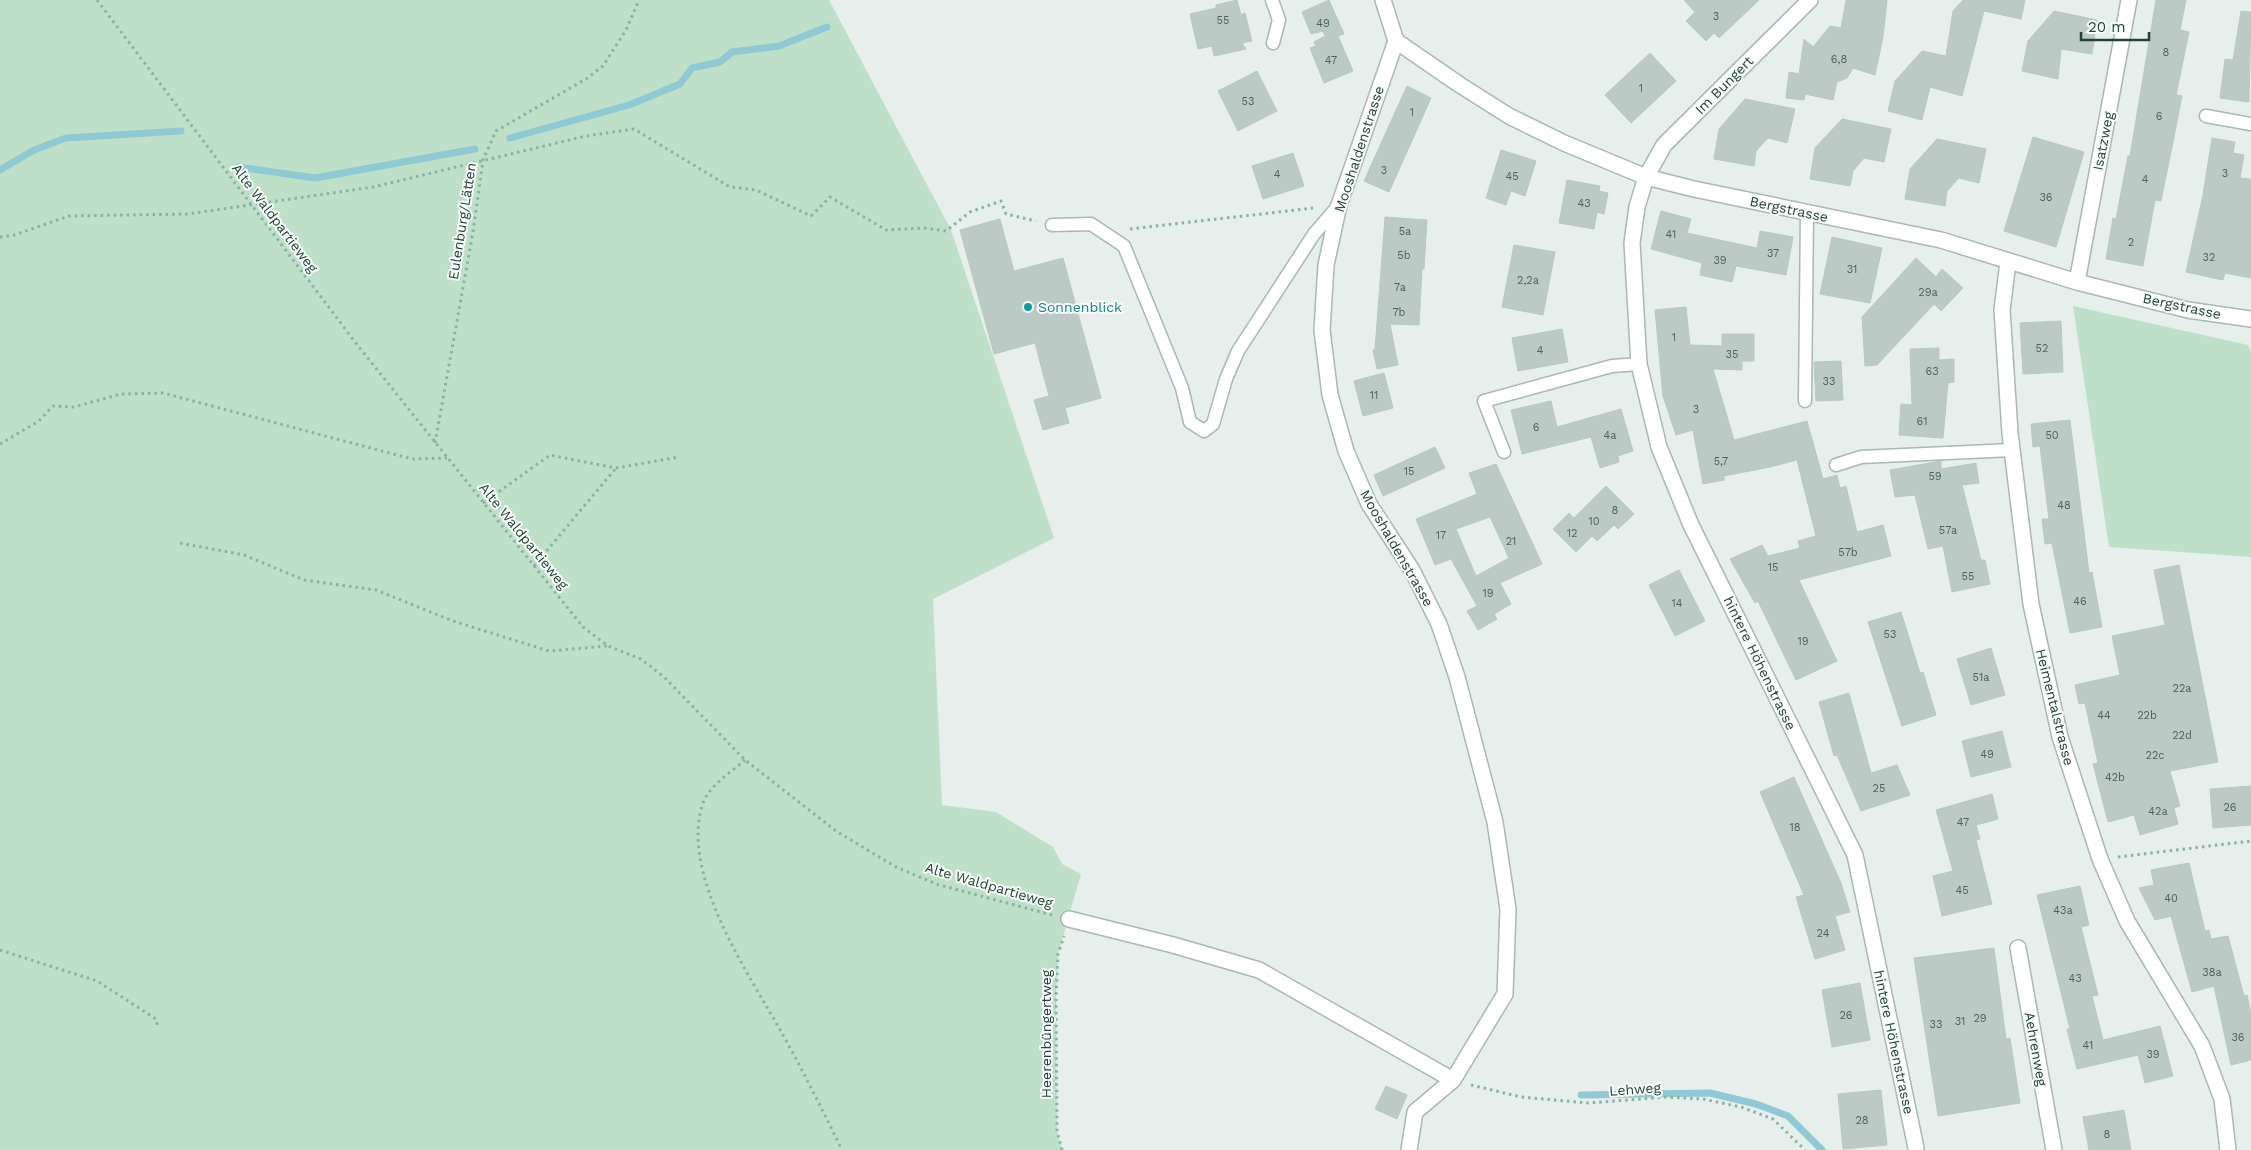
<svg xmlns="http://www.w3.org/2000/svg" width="2251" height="1150" font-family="'Work Sans',sans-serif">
<rect width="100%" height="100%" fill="#e6efeb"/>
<g fill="#bfe0c8">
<path d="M0,0H829L951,230L1054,538L933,599L942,805L996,812L1053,847L1062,864L1081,874L1058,954L1056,997L1057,1131L1062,1150H0Z"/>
<path d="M2073,306L2248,345L2251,352V557L2109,547Z"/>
</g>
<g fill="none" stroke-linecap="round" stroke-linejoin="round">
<g stroke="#8ec9d4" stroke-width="7">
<path d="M510,138L629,105L680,84L692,68L720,62L732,52L779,46L827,27"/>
<path d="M238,167L315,178L475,149"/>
<path d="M0,170L34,150L66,138L181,131"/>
<path d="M1581,1095L1710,1093L1756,1104L1788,1116L1822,1150"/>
</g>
</g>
<g fill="#bbcac4" stroke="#b8c9c2" fill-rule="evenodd">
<path d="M1237,0L1241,15L1245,13L1252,41L1242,43L1246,49L1214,56L1212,46L1198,49L1190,14L1216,8V5Z"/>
<path d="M1329,0L1344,34L1338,36L1353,71L1324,83L1310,48L1316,46L1314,42L1325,36L1323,31L1311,34L1302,12Z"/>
<path d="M1684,0H1759L1719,38L1714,33L1706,41L1686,21L1695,12Z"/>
<path d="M1846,0H1887L1883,37L1875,75L1853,68L1847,78L1837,82L1833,100L1805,94L1804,100L1786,98L1789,72L1799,74L1804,39L1813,47L1830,26L1841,28Z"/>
<path d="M1963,0H2025L2021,19L1984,11L1962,96L1930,87L1922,120L1888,111L1895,81L1922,51L1946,56L1953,11Z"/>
<path d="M2156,0H2186L2180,30L2189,32L2176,95L2182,96L2174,137L2161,201L2155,200L2143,266L2106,259L2113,218L2116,219L2128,156H2130Z"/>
<path d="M2054,11L2097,20L2092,54L2061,49L2058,79L2022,71L2028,41Z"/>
<path d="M2241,11L2251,12L2249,102L2220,98L2225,59L2233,60Z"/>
<path d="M1650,53L1676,81L1631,123L1605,95Z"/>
<path d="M1257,71L1277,111L1238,131L1218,91Z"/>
<path d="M1407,86L1431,98L1389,192L1364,181Z"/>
<path d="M1745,99L1795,109L1787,143L1768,138L1756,151L1754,166L1714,159L1719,129Z"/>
<path d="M1842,119L1891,129L1884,162L1864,158L1853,171L1850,186L1810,179L1815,148Z"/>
<path d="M2033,137L2084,152L2056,247L2004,231Z"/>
<path d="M2212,138L2235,142L2233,153L2244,155L2240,178L2251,179V278L2225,273L2223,280L2186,272L2203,195Z"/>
<path d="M1937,139L1986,149L1979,183L1959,178L1947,191L1945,206L1905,199L1910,169Z"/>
<path d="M1501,150L1536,161L1525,196L1511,191L1506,205L1486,198Z"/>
<path d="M1293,153L1304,186L1263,199L1252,166Z"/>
<path d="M1567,180L1600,186L1599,191L1608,193L1604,214L1597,212L1594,229L1559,223Z"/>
<path d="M1661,211L1691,219L1687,233L1757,248L1760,231L1793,237L1786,275L1736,266L1732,282L1700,275L1702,263L1651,249Z"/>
<path d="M1385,217L1427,220L1424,269H1422L1419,325L1390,324L1398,365L1377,369L1373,350L1375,349Z"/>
<path d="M1000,219L1014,271L1063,258L1101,398L1065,408L1069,423L1043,430L1034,400L1049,396L1035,343L994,354L960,230Z"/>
<path d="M1832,237L1882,248L1870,303L1820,294Z"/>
<path d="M1514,245L1555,252L1543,315L1502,307Z"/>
<path d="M1916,258L1936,277L1942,269L1963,288L1941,311L1934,304L1877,365L1865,366L1862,317Z"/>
<path d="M1686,307L1690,345L1722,346V334H1754V361H1742V370L1713,369L1734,440L1807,421L1823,479L1837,475L1840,488L1846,486L1857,532L1883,525L1891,556L1799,580L1837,661L1796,680L1758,601L1755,603L1730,559L1762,545L1768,556L1800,548L1798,541L1816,536L1797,460L1770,467L1724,476V480L1703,484L1693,430L1676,435L1663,396L1655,310Z"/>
<path d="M2061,321L2063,372L2023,374L2020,323Z"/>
<path d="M1562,329L1568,362L1518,371L1512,338Z"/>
<path d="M1939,348V360L1954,359V382L1948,383L1943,438L1899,435L1901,404L1912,405L1910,349Z"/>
<path d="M1841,361L1843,400L1816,401L1814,362Z"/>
<path d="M1384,373L1393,408L1363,416L1354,381Z"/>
<path d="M1551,401L1557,427L1621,409L1633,451L1618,456L1619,462L1600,468L1591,437L1522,454L1511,410Z"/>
<path d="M2070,420L2089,573L2092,572L2102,627L2070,633L2052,543L2045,544L2042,519H2049L2040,446L2033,447L2031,424Z"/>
<path d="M1435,447L1445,468L1383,496L1374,475Z"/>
<path d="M1941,461V469L1976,463L1979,483L1962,485L1981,560H1985L1990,584L1952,592L1943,546L1928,549L1915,495L1895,497L1890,470Z"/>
<path d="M1496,464L1542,564L1500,583L1511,604L1494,614L1497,619L1478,630L1467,611L1477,606L1451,559L1435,565L1416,519L1477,494L1469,473ZM1490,517L1509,558L1476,576L1456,529Z"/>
<path d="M1606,486L1634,514L1618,529L1614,525L1597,541L1592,536L1576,552L1553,529L1569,513L1574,518Z"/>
<path d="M2179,565L2218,762L2170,771L2180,806L2174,808L2178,824L2140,835L2134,815L2108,822L2093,764L2098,763L2085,703L2079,704L2075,685L2120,675L2112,636L2165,625L2154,570Z"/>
<path d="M1679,570L1705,621L1675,636L1649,585Z"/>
<path d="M1901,612L1920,673L1923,672L1936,715L1902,726L1868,622Z"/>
<path d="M1991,648L2005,695L1971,705L1957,659Z"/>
<path d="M1849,693L1871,773L1897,765L1910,795L1861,811L1837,755L1834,756L1819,702Z"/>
<path d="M2002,731L2011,767L1971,777L1962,741Z"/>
<path d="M1794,777L1841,883L1850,912L1835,916L1845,950L1815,959L1796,897L1804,895L1760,792Z"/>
<path d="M2251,786V825L2213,828L2210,789Z"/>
<path d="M1992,794L1998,819L1976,825L1980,839L1976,840L1992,904L1942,916L1933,876L1953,871L1936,810Z"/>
<path d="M2189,863L2205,931L2209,930L2211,939L2228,936L2244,996L2247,995L2251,1013V1060L2231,1065L2214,986L2192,992L2171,916L2155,920L2139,888L2154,885L2151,870Z"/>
<path d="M2080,886L2089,925L2081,927L2098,995L2092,996L2103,1040L2160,1026L2173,1076L2145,1083L2138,1055L2077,1069L2067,1029H2070L2037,895Z"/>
<path d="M1994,948L2006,1039L2010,1038L2020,1103L1938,1116L1914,958Z"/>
<path d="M1860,983L1870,1040L1832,1047L1822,990Z"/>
<path d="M1386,1086L1407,1095L1397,1119L1375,1109Z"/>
<path d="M1881,1090L1887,1145L1843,1149L1838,1094Z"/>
<path d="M2124,1110L2131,1150H2089L2083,1117Z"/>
</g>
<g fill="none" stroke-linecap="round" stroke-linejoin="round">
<g stroke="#a8b8b2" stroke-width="15">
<g id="service">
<path d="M1272,0L1279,20L1273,43"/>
<path d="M2206,116L2251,124"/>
<path d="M1052,225L1091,224L1124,246L1182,388L1190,422L1204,431L1213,424L1226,379L1238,351L1314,234L1339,205"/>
<path d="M1805,401L1807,213"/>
<path d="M1504,452L1484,401L1612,366L1639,364"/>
<path d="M1836,465L1861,457L2012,450"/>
</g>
</g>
<g stroke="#a8b8b2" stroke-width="18">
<g id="minor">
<path d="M1383,0L1396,41L1460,85L1509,116L1564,143L1646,177L1694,189L1941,240L2077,282L2188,310L2251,319"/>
<path d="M1810,0L1664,145L1646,177L1637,207L1632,243L1639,364L1659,447L1691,525L1855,855L1916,1148"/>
<path d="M1396,41L1339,205L1326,265L1322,330L1330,395L1346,451L1369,504L1412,570L1439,624L1457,677L1495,822L1508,909L1505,994L1453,1080L1415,1112L1409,1150"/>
<path d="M2008,262L2002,310L2010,433L2031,604L2060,737L2100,859L2127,921L2202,1046L2222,1099L2228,1150"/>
<path d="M2077,282L2129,0"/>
<path d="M1069,919L1173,945L1259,970L1453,1080"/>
<path d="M2018,948L2054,1150"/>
</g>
</g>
<g stroke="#86b3a5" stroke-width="3" stroke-dasharray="2.5 4" stroke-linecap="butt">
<path d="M97,0L355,342L583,627L608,646L641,659L664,677L745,760L836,831L896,867L936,884L1052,915"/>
<path d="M1130,229L1313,208"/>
<path d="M0,237L14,235L69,216L188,214L373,187L586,136L634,129L730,187L756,190L811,216L830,197L886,230L924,228L946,231L970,212L1001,201L1006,214L1036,221"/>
<path d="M435,443L473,232L483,160L496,131L586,79L603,66L626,30L639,0"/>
<path d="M0,444L39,421L53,406L74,407L121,394L163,393L412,459L447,458"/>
<path d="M483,503L550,455L616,468L679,457"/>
<path d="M180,543L244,555L304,580L376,590L453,621L549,651L607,646"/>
<path d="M534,566L616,468"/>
<path d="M745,760C731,772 709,786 703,803C679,874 749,974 783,1035C804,1073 823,1111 842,1150"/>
<path d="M2118,857L2251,841"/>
<path d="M0,950L97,981L156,1019L158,1028"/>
<path d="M1471,1085L1521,1097L1588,1103L1666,1097L1703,1099L1741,1107L1773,1119L1805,1150"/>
<path d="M1062,1150L1057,1131L1056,997L1058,954L1064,936"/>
</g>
<use href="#service" stroke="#fff" stroke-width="12"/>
<use href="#minor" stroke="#fff" stroke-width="15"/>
</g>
<circle fill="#0f9aa8" stroke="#f7fbf9" stroke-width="2" cx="1028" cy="307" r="5"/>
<g text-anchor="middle" stroke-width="4" stroke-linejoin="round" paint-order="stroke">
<g font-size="11" fill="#4a645c">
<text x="1716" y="20">3</text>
<text x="1223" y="24">55</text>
<text x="1323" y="27">49</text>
<text x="2166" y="56">8</text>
<text x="1839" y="63">6,8</text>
<text x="1331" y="64">47</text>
<text x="1641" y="92">1</text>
<text x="1248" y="105">53</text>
<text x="1412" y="116">1</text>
<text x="2159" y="120">6</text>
<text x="1384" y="174">3</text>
<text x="2225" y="177">3</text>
<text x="1277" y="178">4</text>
<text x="1512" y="180">45</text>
<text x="2145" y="183">4</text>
<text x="2046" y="201">36</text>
<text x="1584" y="207">43</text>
<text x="1405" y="235">5a</text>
<text x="1671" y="238">41</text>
<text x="2131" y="246">2</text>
<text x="1773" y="257">37</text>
<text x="1404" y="259">5b</text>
<text x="2209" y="261">32</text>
<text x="1720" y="264">39</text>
<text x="1852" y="273">31</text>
<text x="1528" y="284">2,2a</text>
<text x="1400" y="291">7a</text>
<text x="1928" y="296">29a</text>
<text x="1399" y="316">7b</text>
<text x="1674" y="341">1</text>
<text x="2042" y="352">52</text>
<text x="1540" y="354">4</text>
<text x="1732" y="358">35</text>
<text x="1932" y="375">63</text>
<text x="1829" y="385">33</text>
<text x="1374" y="399">11</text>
<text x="1696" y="413">3</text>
<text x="1922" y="425">61</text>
<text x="1536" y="431">6</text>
<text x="1610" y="439">4a</text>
<text x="2052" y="439">50</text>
<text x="1721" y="465">5,7</text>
<text x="1409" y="475">15</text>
<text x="1935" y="480">59</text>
<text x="2064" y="509">48</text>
<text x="1615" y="514">8</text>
<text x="1594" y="525">10</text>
<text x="1948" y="534">57a</text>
<text x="1572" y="537">12</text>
<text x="1441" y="539">17</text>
<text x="1511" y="545">21</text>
<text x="1848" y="556">57b</text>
<text x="1773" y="571">15</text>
<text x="1968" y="580">55</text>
<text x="1488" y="597">19</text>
<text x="2080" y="605">46</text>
<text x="1677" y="607">14</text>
<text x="1890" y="638">53</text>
<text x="1803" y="645">19</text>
<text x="1981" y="681">51a</text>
<text x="2182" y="692">22a</text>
<text x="2104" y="719">44</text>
<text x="2147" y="719">22b</text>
<text x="2182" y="739">22d</text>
<text x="1987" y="758">49</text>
<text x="2155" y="759">22c</text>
<text x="2115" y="781">42b</text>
<text x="1879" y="792">25</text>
<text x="2230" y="811">26</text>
<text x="2158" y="815">42a</text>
<text x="1963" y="826">47</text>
<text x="1795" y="831">18</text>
<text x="1962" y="894">45</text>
<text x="2171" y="902">40</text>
<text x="2063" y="914">43a</text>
<text x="1823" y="937">24</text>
<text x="2212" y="976">38a</text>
<text x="2075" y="982">43</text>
<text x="1846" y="1019">26</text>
<text x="1980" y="1022">29</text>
<text x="1960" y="1025">31</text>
<text x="1936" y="1028">33</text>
<text x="2238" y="1041">36</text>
<text x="2088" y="1049">41</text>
<text x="2153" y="1058">39</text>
<text x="1862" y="1124">28</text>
<text x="2107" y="1138">8</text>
</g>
<g font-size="14" fill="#24423a" stroke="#f7fbf9">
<text transform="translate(1724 85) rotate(-45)" y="5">Im Bungert</text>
<text transform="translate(2103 141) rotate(-79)" y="5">Isatzweg</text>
<text transform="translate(1359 149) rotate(-72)" y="5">Mooshaldenstrasse</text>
<text transform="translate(1789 209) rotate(12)" y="5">Bergstrasse</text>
<text transform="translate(275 218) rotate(53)" y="5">Alte Waldpartieweg</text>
<text transform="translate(462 221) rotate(-81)" y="5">Eulenburg/Lätten</text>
<text transform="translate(2182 306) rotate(12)" y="5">Bergstrasse</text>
<text transform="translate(524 536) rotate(51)" y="5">Alte Waldpartieweg</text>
<text transform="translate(1397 548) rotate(60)" y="5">Mooshaldenstrasse</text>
<text transform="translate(1760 663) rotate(64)" y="5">hintere Höhenstrasse</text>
<text transform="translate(2055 707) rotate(76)" y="5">Heimentalstrasse</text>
<text transform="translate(989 885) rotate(16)" y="5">Alte Waldpartieweg</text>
<text transform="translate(1046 1034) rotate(-90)" y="5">Heerenbüngertweg</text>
<text transform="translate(1894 1042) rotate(78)" y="5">hintere Höhenstrasse</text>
<text transform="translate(2036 1049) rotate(80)" y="5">Aehrenweg</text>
<text transform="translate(1635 1089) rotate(-4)" y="5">Lehweg</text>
</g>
<g font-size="14" fill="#0d838f" stroke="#f7fbf9" text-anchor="start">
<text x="1038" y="312">Sonnenblick</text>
</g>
</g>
<path d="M2081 32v8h68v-8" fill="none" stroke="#24423a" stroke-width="2.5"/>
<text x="2088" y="32" font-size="15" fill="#24423a" stroke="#f7fbf9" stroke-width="4" paint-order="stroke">20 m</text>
</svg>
